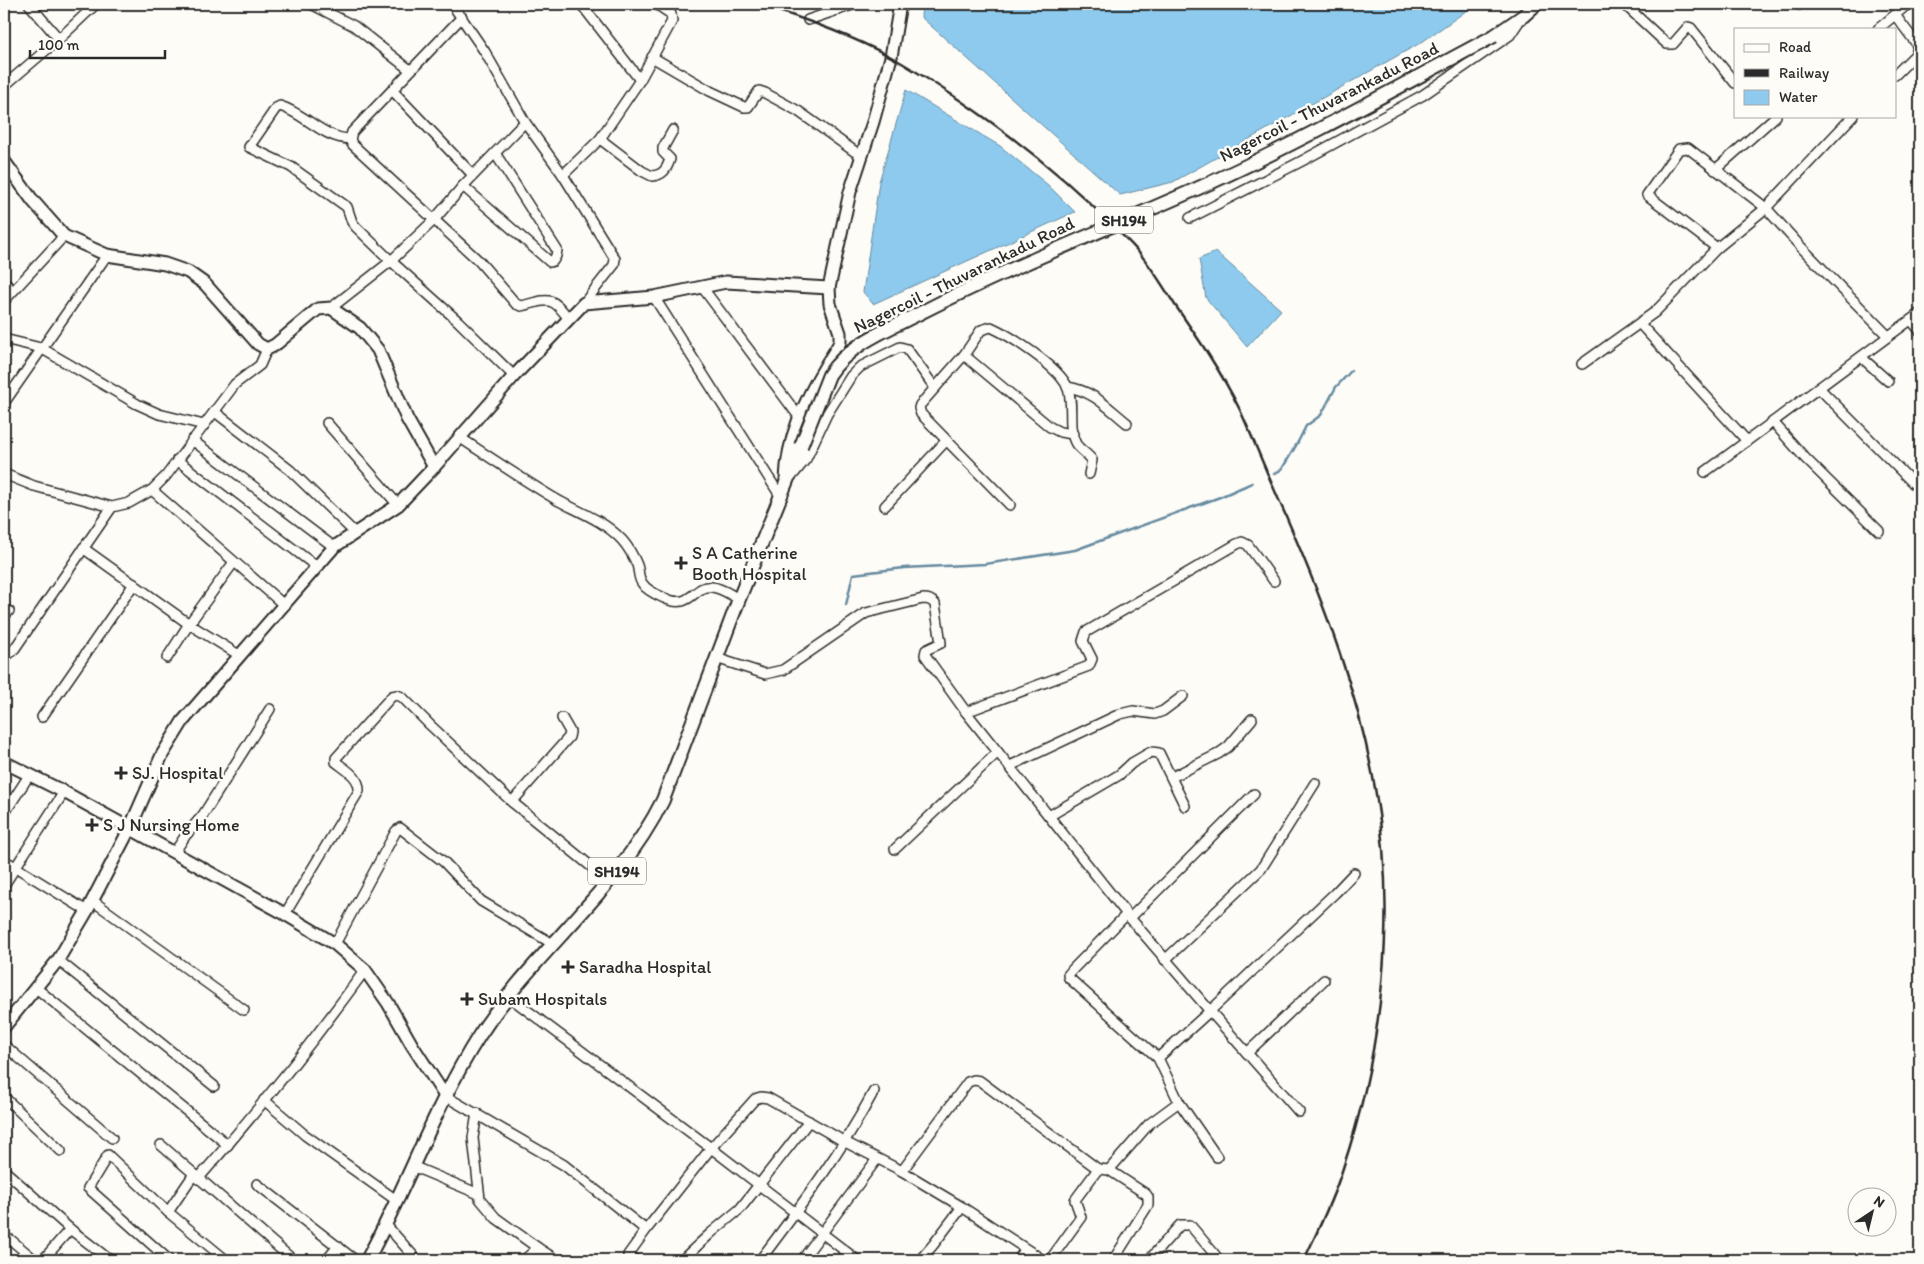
<svg xmlns="http://www.w3.org/2000/svg" width="1924" height="1264" font-family="Itim,sans-serif">
<rect width="100%" height="100%" fill="#fdfcf7"/>
<filter id="ink" filterUnits="userSpaceOnUse"><feTurbulence type="fractalNoise" baseFrequency=".02" numOctaves="2"/><feDisplacementMap in="SourceGraphic" scale="10" xChannelSelector="R" yChannelSelector="G"/><feConvolveMatrix kernelMatrix="1 2 1 2 8 2 1 2 1" color-interpolation-filters="sRGB"/></filter>
<g filter="url(#ink)">
<g fill="#8dcaed" stroke="#668a9f">
<path d="M922,4H1476L1422,42L1173,182L1120,195L921,17Z"/>
<path d="M906,90L1000,146L1048,185L1075,212L873,304L863,292L879,182Z"/>
<path d="M1216,252L1281,310L1247,347L1206,298L1199,259Z"/>
</g>
<g fill="none" stroke-linecap="round" stroke-linejoin="round">
<g stroke="#668a9f" stroke-width="2.5">
<path d="M1274,474L1282,469L1298,442L1306,426L1321,415L1336,387L1351,371"/>
<path d="M846,605L853,574L904,568L985,564L1075,550L1220,497L1252,483"/>
</g>
<g stroke="#2b2b2b" stroke-width="12">
<g id="street">
<path d="M29,4L59,39"/>
<path d="M311,4L354,26L410,70"/>
<path d="M452,4L485,52L525,122L563,175L615,259L614,265L584,303"/>
<path d="M581,4L640,80"/>
<path d="M1624,4L1667,44H1673L1688,27L1691,28L1735,83"/>
<path d="M1798,4L1799,5"/>
<path d="M1895,15L1916,43L1918,50L1915,55L1895,75"/>
<path d="M462,17L352,132L350,139L352,144L479,261L516,304L521,306C547,300 551,294 568,318"/>
<path d="M808,20L855,4"/>
<path d="M1878,29L1908,4"/>
<path d="M652,57L710,91L744,107H748L759,91L765,93L798,111L861,156"/>
<path d="M4,86L59,39L96,4"/>
<path d="M393,91L473,175"/>
<path d="M350,139C322,138 306,114 280,106L276,108L249,147L291,167L347,207L352,222L356,227L391,261L458,321L514,376"/>
<path d="M600,139L642,171L652,176C663,175 667,169 670,159L663,152V148L673,130"/>
<path d="M1715,170L1776,116"/>
<path d="M563,175L600,139L640,80L672,21L671,14L656,4"/>
<path d="M463,186L550,262L553,261L556,256L557,250L495,153"/>
<path d="M1190,218L1300,162L1423,95L1510,35L1520,20"/>
<path d="M1717,248L1647,195L1679,149L1688,148L1766,208L1800,246L1888,336"/>
<path d="M4,281L12,291"/>
<path d="M702,287L800,418"/>
<path d="M654,297L781,497"/>
<path d="M4,301L64,236"/>
<path d="M331,308L391,261L434,220L463,186L525,122"/>
<path d="M1911,320L1920,331"/>
<path d="M1640,324L1747,441"/>
<path d="M4,339L41,348L137,404L159,414L204,425"/>
<path d="M964,355L981,330L991,327C1011,336 1057,366 1067,386C1075,404 1066,427 1076,444C1080,450 1088,454 1092,460L1089,474"/>
<path d="M1861,357L1888,381"/>
<path d="M1582,364L1655,312L1717,248L1766,208L1853,116"/>
<path d="M1067,387C1094,391 1107,407 1127,423"/>
<path d="M935,388L920,405L919,408L921,414L1010,505"/>
<path d="M1819,388L1920,490"/>
<path d="M4,403L107,255"/>
<path d="M215,412L290,470L354,532"/>
<path d="M1773,422L1805,458L1879,531"/>
<path d="M327,423L398,505"/>
<path d="M459,437C492,459 525,481 559,501C580,512 604,521 621,539C627,545 634,557 637,565C639,570 638,578 642,583C646,590 657,595 664,598C692,611 693,584 712,587C722,588 731,595 739,599"/>
<path d="M192,440L334,547"/>
<path d="M177,460L317,567"/>
<path d="M1705,472L1920,313"/>
<path d="M4,474L34,486L112,507"/>
<path d="M793,475L806,459L827,414L851,376L860,367L900,347L907,349L935,388L964,355L1050,427L1060,432L1073,434"/>
<path d="M152,490L284,605"/>
<path d="M885,506L946,441"/>
<path d="M83,548L189,624L239,655"/>
<path d="M4,616L9,611"/>
<path d="M4,655H7L13,651L112,507L129,503L152,490L166,476L235,384L260,365L267,349"/>
<path d="M167,658L189,624L234,562"/>
<path d="M716,658L765,674L783,670L866,613L923,599C929,599 931,600 935,604L941,643L926,650L925,655L966,712L1130,918L1210,1011L1158,1058"/>
<path d="M966,712L1089,666L1092,659L1083,641L1086,632L1237,544L1242,542L1248,545L1274,581"/>
<path d="M42,717L134,584"/>
<path d="M562,718L570,732L569,737L512,802L609,881"/>
<path d="M1010,766L1120,714L1133,711L1155,714L1163,711L1183,696"/>
<path d="M1172,777L1218,754L1228,747L1252,719"/>
<path d="M4,814L30,774"/>
<path d="M1049,816L1119,775L1132,763L1151,752L1159,753L1185,806"/>
<path d="M895,849L998,752"/>
<path d="M174,853L186,835L203,815L270,709"/>
<path d="M4,860L87,911"/>
<path d="M4,885L64,792"/>
<path d="M93,901L244,1010"/>
<path d="M285,914L359,791C360,777 346,770 336,762V758L392,696L397,695L402,697L429,724L512,802"/>
<path d="M1130,918L1254,794"/>
<path d="M335,944L396,831L400,828L444,862L481,901L553,944"/>
<path d="M58,960L214,1086"/>
<path d="M1165,960L1261,869L1315,783"/>
<path d="M35,987L228,1145"/>
<path d="M508,996L711,1148L857,1260"/>
<path d="M4,1045L112,1138"/>
<path d="M1247,1053L1324,980"/>
<path d="M445,1096L564,1165L646,1230L711,1148L755,1099L761,1097L768,1098L845,1142L902,1171L962,1207L1043,1260"/>
<path d="M4,1097L61,1151"/>
<path d="M264,1100L305,1135L396,1200"/>
<path d="M1179,1102L1217,1157"/>
<path d="M1299,1112L1210,1011L1335,893L1354,873"/>
<path d="M477,1113L473,1138L480,1199L496,1218L538,1248L524,1260"/>
<path d="M161,1145L293,1260"/>
<path d="M412,1166L479,1194"/>
<path d="M4,1170L70,1229L110,1260"/>
<path d="M1109,1170L1146,1194L1148,1197V1205L1114,1259"/>
<path d="M902,1171L968,1082L974,1080L980,1081L1098,1169"/>
<path d="M198,1179C257,1112 313,1042 365,970"/>
<path d="M257,1184L355,1260"/>
<path d="M168,1212L194,1174"/>
<path d="M386,1225L417,1260"/>
<path d="M4,1239L11,1240L35,1260"/>
<path d="M538,1248L557,1260"/>
<path d="M43,1260L70,1229"/>
<path d="M169,1260L88,1188L108,1155L168,1212L226,1260"/>
<path d="M327,1260L338,1246"/>
<path d="M635,1260L628,1255L646,1230"/>
<path d="M682,1260L711,1233L740,1209L809,1121"/>
<path d="M760,1260C801,1206 842,1151 874,1091"/>
<path d="M802,1260L877,1159"/>
<path d="M920,1260L933,1245L962,1207"/>
<path d="M1018,1260L1025,1250"/>
<path d="M1050,1260L1081,1217L1075,1200L1098,1169L1109,1170L1149,1124L1179,1102L1158,1058L1069,978L1068,975L1073,969L1127,914"/>
<path d="M1149,1260L1180,1225H1190L1216,1256"/>
</g>
</g>
<g stroke="#2b2b2b" stroke-width="15">
<g id="secondary">
<path d="M4,161L33,201L64,236L107,255L165,264L188,272L205,284L258,344L267,349L275,345L318,309L331,308L360,328L378,350L407,419L434,467"/>
<path d="M786,480C787,438 805,400 826,365C831,357 836,350 840,342V333L830,304L829,288L850,192L873,122L891,57L900,4"/>
<path d="M4,762L64,792L285,914L335,944L365,970L388,1003L412,1045L445,1096"/>
<path d="M4,1027L58,960L87,911L130,828L162,755L183,721L334,547L398,505L434,467L514,376L584,303L654,297L726,282L829,288"/>
</g>
</g>
<g stroke="#2b2b2b" stroke-width="16">
<g id="primary">
<path d="M1494,36L1523,16L1536,4"/>
<path d="M367,1260C407,1187 434,1107 479,1036C533,952 618,891 663,800L739,599L801,446"/>
</g>
</g>
<use href="#street" stroke="#fdfcf7" stroke-width="9"/>
<use href="#secondary" stroke="#fdfcf7" stroke-width="11"/>
<use href="#primary" stroke="#fdfcf7" stroke-width="12"/>
<path stroke="#2b2b2b" stroke-width="2.5" d="M757,4C803,18 850,35 893,58C915,70 937,85 958,99C1014,137 1066,178 1113,226C1122,235 1132,244 1140,254C1153,269 1164,288 1175,305C1198,338 1222,373 1240,410C1256,445 1270,481 1286,516C1325,606 1360,698 1376,794C1397,916 1382,1052 1343,1168C1333,1200 1318,1230 1304,1260"/>
<g stroke="#2b2b2b" stroke-width="16" stroke-linecap="butt">
<path id="primary-bridge" d="M801,446L829,375C850,343 889,329 922,312C1016,264 1115,226 1212,182C1308,138 1400,86 1494,36"/>
</g>
<use href="#primary-bridge" stroke="#fdfcf7" stroke-width="12"/>
</g>
</g>
<g fill="#2b2b2b" stroke="#fdfcf7" stroke-width="2">
<path d="M678.5 555.5h5v5h5v5h-5v5h-5v-5h-5v-5h5z"/>
<path d="M118.5 765.5h5v5h5v5h-5v5h-5v-5h-5v-5h5z"/>
<path d="M89.5 817.5h5v5h5v5h-5v5h-5v-5h-5v-5h5z"/>
<path d="M565.5 959.5h5v5h5v5h-5v5h-5v-5h-5v-5h5z"/>
<path d="M464.5 991.5h5v5h5v5h-5v5h-5v-5h-5v-5h5z"/>
</g>
<g text-anchor="middle" stroke-width="5" stroke-linejoin="round" paint-order="stroke">
<g fill="#fdfcf7" stroke="#6a6a68" stroke-width="1">
<rect x="1095" y="206.5" width="58" height="27" rx="4"/>
<rect x="588" y="857.5" width="58" height="27" rx="4"/>
</g>
<g font-size="16" font-weight="bold" fill="#2b2b2b">
<text x="1124" y="226">SH194</text>
<text x="617" y="877">SH194</text>
</g>
<g font-size="18" fill="#2b2b2b" stroke="#fdfcf7">
<text transform="translate(1329 102) rotate(-27)" y="6">Nagercoil - Thuvarankadu Road</text>
<text transform="translate(964 275) rotate(-26)" y="6">Nagercoil - Thuvarankadu Road</text>
</g>
<g font-size="18" fill="#2b2b2b" stroke="#fdfcf7" text-anchor="start">
<text x="692" y="559">S A Catherine<tspan x="692" dy="21">Booth Hospital</tspan></text>
<text x="132" y="779">SJ. Hospital</text>
<text x="103" y="831">S J Nursing Home</text>
<text x="579" y="973">Saradha Hospital</text>
<text x="478" y="1005">Subam Hospitals</text>
</g>
</g>
<rect width="1924" height="1264" fill="none" stroke="#fdfcf7" stroke-width="20"/>
<rect x="10" y="10" width="1904" height="1244" fill="none" stroke="#2b2b2b" stroke-width="2" filter="url(#ink)"/>
<rect x="1734" y="28" width="162" height="90" fill="#fdfcf7" stroke="#a9a8a5"/>
<rect x="1744" y="44" width="25" height="8" fill="#fdfcf7" stroke="#a9a8a5"/>
<text x="1779" y="52" font-size="15" fill="#2b2b2b">Road</text>
<rect x="1744" y="69" width="25" height="8" fill="#2b2b2b" stroke="#a9a8a5"/>
<text x="1779" y="78" font-size="15" fill="#2b2b2b">Railway</text>
<rect x="1744" y="90" width="25" height="15" fill="#8dcaed" stroke="#a9a8a5"/>
<text x="1779" y="102" font-size="15" fill="#2b2b2b">Water</text>
<g transform="translate(1872 1212) rotate(35)"><circle r="24" fill="#fdfcf7" stroke="#a9a8a5"/>
<path d="M0-4L9 19L0 12L-9 19Z" fill="#2b2b2b"/>
<text y="-8" font-size="14" font-weight="bold" text-anchor="middle" fill="#2b2b2b">N</text>
</g>
<path d="M30 50v8h135v-8" fill="none" stroke="#2b2b2b" stroke-width="2.5"/>
<text x="38" y="50" font-size="15" fill="#2b2b2b" stroke="#fdfcf7" stroke-width="4" paint-order="stroke">100 m</text>
</svg>
